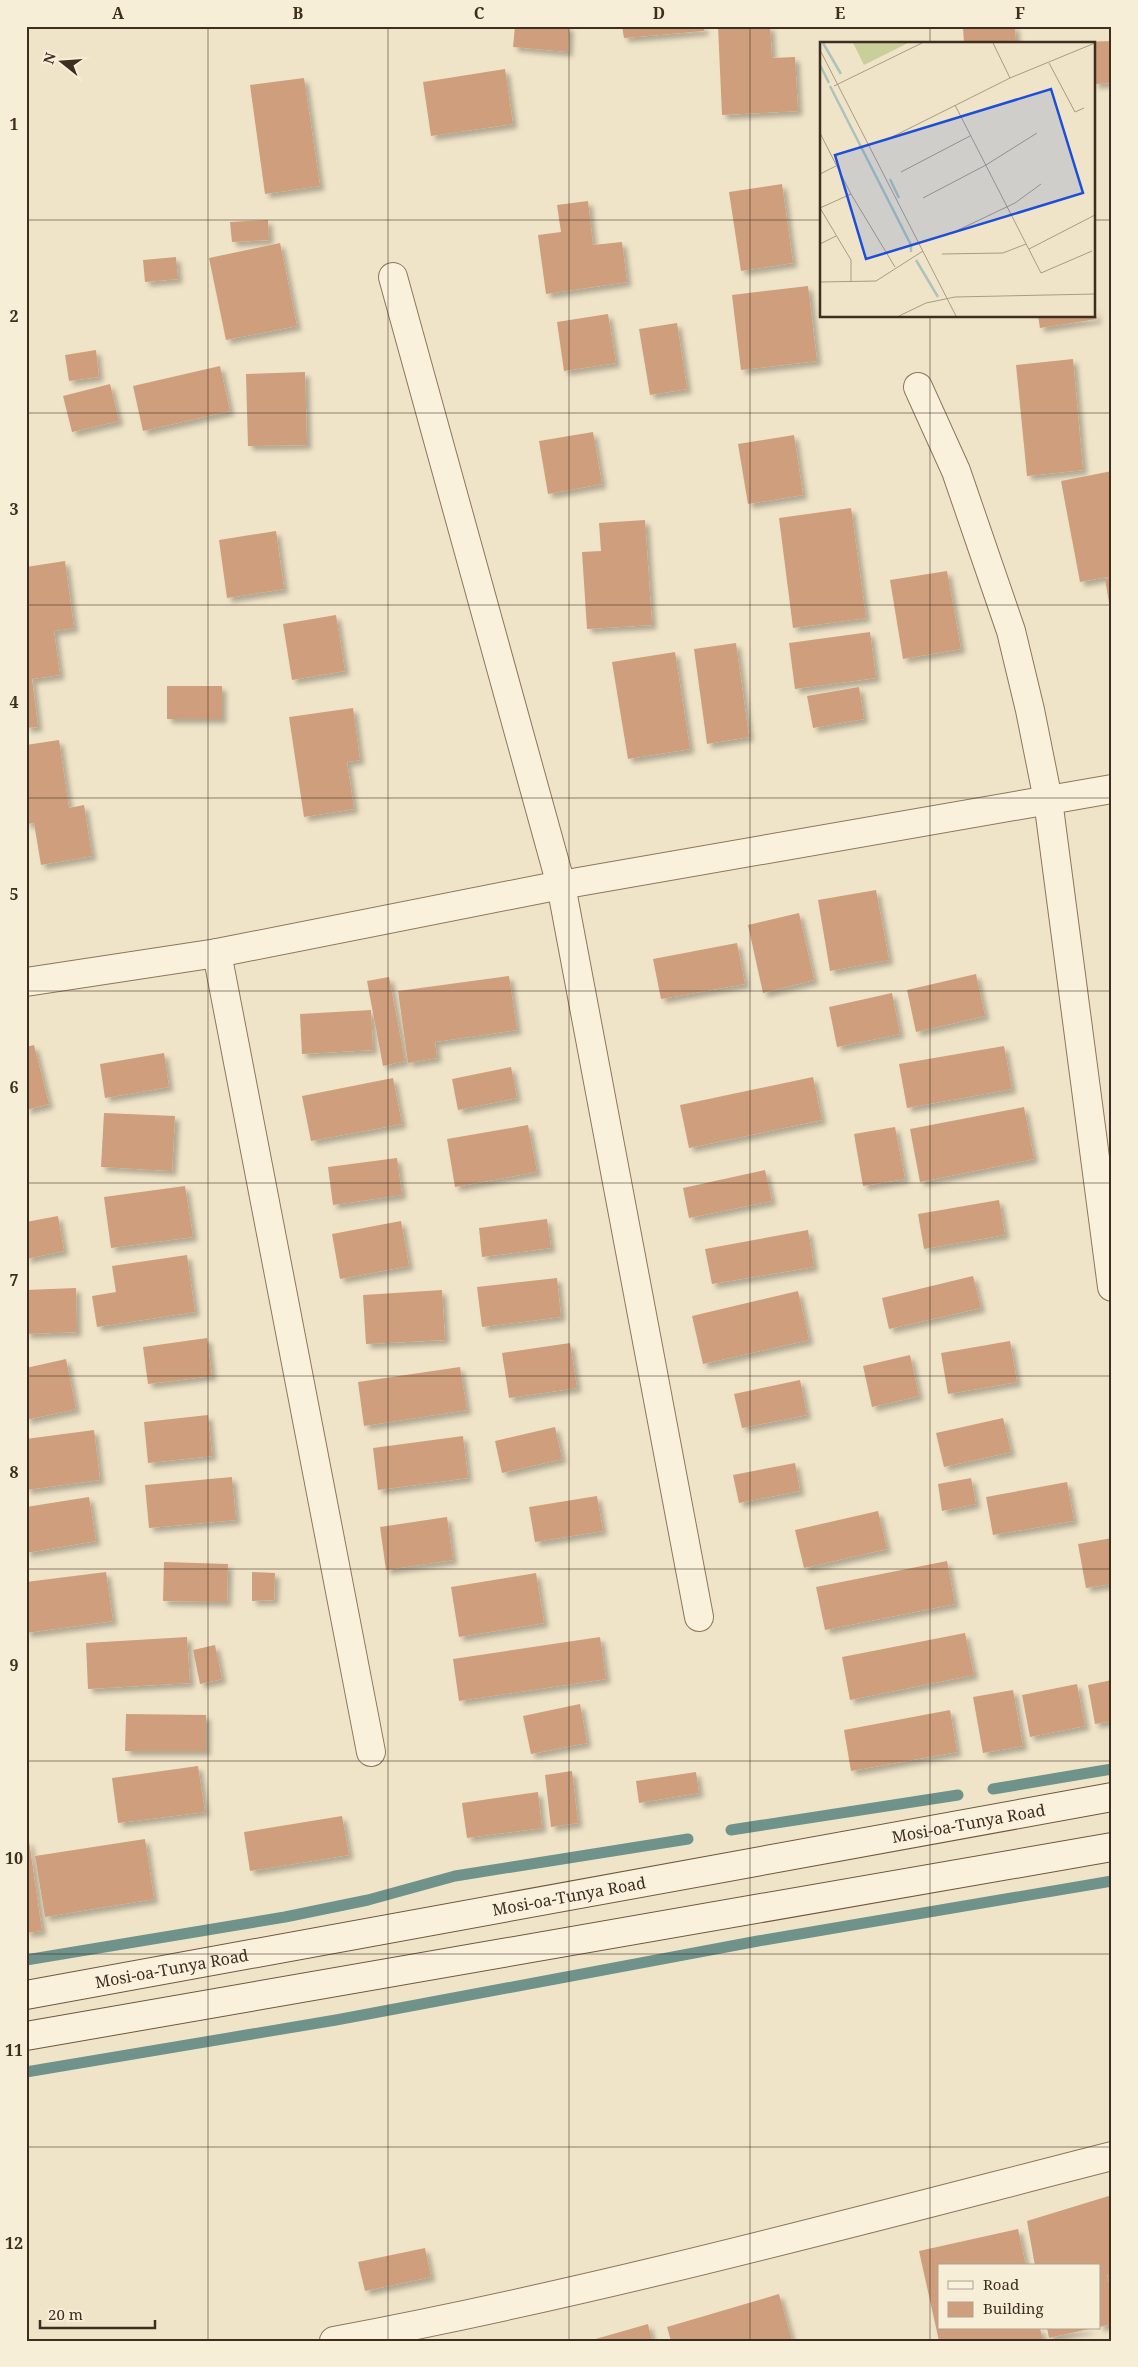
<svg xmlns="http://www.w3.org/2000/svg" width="1138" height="2367" font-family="'Noto Serif',serif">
<defs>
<filter id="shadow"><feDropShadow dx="4.5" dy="4.5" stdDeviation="2.5" flood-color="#0004"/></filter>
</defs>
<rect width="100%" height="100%" fill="#f0e4c8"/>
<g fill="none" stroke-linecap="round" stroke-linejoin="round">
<g stroke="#6f938a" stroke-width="11">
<path d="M993,1789L1112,1769"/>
<path d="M731,1830L958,1795"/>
<path d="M26,1960L285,1917L368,1900L455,1876L688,1839"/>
<path d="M26,2072L336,2020L758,1941L1112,1881"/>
</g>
</g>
<g fill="#cf9f7d" filter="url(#shadow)">
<path d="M515,26H569L568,52L513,47Z"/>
<path d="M622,26H704V31L624,38Z"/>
<path d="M718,26H770L772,58L795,57L798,111L722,115Z"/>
<path d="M963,26H1015L1016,44H964Z"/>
<path d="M1112,41V83L1094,84V44L1077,42Z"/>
<path d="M505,69L513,124L431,136L423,82Z"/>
<path d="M304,78L320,186L265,194L250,85Z"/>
<path d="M782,184L793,263L741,271L729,192Z"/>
<path d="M588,201L593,245L622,242L627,282L546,294L538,235L561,232L557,205Z"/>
<path d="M268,220L269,240L232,242L230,222Z"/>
<path d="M280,243L297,326L226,340L209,258Z"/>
<path d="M176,257L178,279L145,282L143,260Z"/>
<path d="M808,286L817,361L741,370L732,295Z"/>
<path d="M1094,306L1097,319L1040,328L1038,316H1094Z"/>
<path d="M608,314L616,363L564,371L557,322Z"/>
<path d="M677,323L687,389L650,395L639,329Z"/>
<path d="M96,350L99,377L69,381L65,355Z"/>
<path d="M1073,359L1083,470L1027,476L1016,365Z"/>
<path d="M220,366L230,411L143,431L133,386Z"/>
<path d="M305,372L307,445L248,446L246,374Z"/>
<path d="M110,384L119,421L72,432L63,396Z"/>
<path d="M593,432L602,484L548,494L539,441Z"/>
<path d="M794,435L803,495L748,504L738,444Z"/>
<path d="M1112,471V576L1080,582L1061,481Z"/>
<path d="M851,508L866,618L793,628L779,518Z"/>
<path d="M645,520L652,625L587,629L582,552L601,551L599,523Z"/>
<path d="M276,531L284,589L227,598L219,540Z"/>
<path d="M65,561L74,628L54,631L60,675L32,679L38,727L26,728V567Z"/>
<path d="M947,571L961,649L903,659L890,580Z"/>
<path d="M1112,578V614H1111L1105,579Z"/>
<path d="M336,615L345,671L292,680L283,624Z"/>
<path d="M870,632L876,678L795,689L789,643Z"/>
<path d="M736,643L749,737L707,744L694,649Z"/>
<path d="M675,652L690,749L628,759L612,662Z"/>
<rect x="167" y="686" width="55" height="33"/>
<path d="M859,687L864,719L813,728L807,696Z"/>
<path d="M353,708L360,760L347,762L354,809L304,817L289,717Z"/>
<path d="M59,740L69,808L84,805L92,856L41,865L34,823L26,824V745Z"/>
<path d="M876,890L889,960L830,971L818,900Z"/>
<path d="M799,913L814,980L763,993L748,925Z"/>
<path d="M737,943L745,984L661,999L653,959Z"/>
<path d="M976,974L985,1016L916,1032L907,990Z"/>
<path d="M509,976L517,1030L435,1042L437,1058L408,1063L398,991Z"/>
<path d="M389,977L405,1061L383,1066L367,981Z"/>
<path d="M892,993L900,1034L837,1047L829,1007Z"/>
<path d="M371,1010L373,1050L302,1054L300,1014Z"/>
<path d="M34,1045L49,1104L26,1110V1047Z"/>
<path d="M1004,1046L1012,1089L907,1108L899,1064Z"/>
<path d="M164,1053L169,1087L105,1098L100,1064Z"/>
<path d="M511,1067L517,1098L458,1110L452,1079Z"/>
<path d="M813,1077L822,1120L689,1148L680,1105Z"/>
<path d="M393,1078L402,1124L311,1141L302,1096Z"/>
<path d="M1024,1107L1034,1159L920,1182L910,1129Z"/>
<path d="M104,1113L175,1116L172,1171L101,1167Z"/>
<path d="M528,1125L537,1172L455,1187L447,1139Z"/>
<path d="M895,1127L905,1179L863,1186L854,1134Z"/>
<path d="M397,1158L402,1195L333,1205L328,1167Z"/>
<path d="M765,1170L772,1201L689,1218L683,1188Z"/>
<path d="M185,1186L193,1237L111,1248L104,1197Z"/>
<path d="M999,1200L1005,1235L924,1249L918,1214Z"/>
<path d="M58,1216L64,1251L26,1259V1222Z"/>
<path d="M547,1219L551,1248L482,1257L479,1228Z"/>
<path d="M401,1221L409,1266L340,1279L332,1234Z"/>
<path d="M808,1230L814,1267L712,1284L705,1249Z"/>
<path d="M187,1255L195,1312L97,1327L92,1296L116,1292L112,1266Z"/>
<path d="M973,1276L981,1308L889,1329L882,1298Z"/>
<path d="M557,1278L561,1317L482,1327L477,1287Z"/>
<path d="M76,1288L77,1332L26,1334V1290Z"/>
<path d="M442,1290L445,1340L366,1344L363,1295Z"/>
<path d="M798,1291L809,1340L703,1364L692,1316Z"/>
<path d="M207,1338L212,1376L148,1384L143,1347Z"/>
<path d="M1010,1341L1017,1382L948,1394L941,1353Z"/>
<path d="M570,1343L577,1388L509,1398L502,1353Z"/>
<path d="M910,1355L919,1396L872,1407L863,1366Z"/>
<path d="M66,1359L76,1409L26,1420V1368Z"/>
<path d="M460,1367L467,1410L364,1426L358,1382Z"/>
<path d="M800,1380L807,1415L742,1428L734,1394Z"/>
<path d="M208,1415L212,1456L148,1463L144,1422Z"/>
<path d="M1003,1418L1011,1452L944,1467L936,1433Z"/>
<path d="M555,1427L562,1459L502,1473L495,1441Z"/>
<path d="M94,1430L100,1480L26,1490V1439Z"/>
<path d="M463,1436L468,1478L378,1490L373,1448Z"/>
<path d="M795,1463L800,1491L739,1503L733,1475Z"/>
<path d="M232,1477L236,1520L149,1528L145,1485Z"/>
<path d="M971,1478L976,1504L942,1511L938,1484Z"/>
<path d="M1067,1482L1074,1521L993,1535L986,1497Z"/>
<path d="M597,1496L603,1531L535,1542L529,1507Z"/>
<path d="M89,1497L96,1541L26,1553V1507Z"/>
<path d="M878,1511L887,1549L804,1568L795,1530Z"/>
<path d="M447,1517L453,1560L386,1570L380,1527Z"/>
<path d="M1112,1538V1584L1086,1588L1078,1544Z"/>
<path d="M947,1561L955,1604L825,1630L816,1587Z"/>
<path d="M164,1562L228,1564L227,1602L163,1601Z"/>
<path d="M106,1572L113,1621L26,1633V1582Z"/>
<path d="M252,1572L275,1573L274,1600L252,1601Z"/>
<path d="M536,1573L544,1623L459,1637L451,1587Z"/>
<path d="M965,1633L974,1675L850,1700L842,1657Z"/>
<path d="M187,1637L190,1683L88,1689L86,1643Z"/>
<path d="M600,1637L606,1679L459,1701L453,1659Z"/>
<path d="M215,1645L222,1679L200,1684L193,1650Z"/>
<path d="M1112,1680V1721L1095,1724L1088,1685Z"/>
<path d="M1077,1684L1085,1726L1030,1737L1022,1695Z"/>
<path d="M1013,1690L1023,1746L983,1753L973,1697Z"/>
<path d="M580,1704L587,1743L531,1754L523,1716Z"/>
<path d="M950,1710L957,1752L851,1771L844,1730Z"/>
<path d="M126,1714L206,1715V1751H125Z"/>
<path d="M198,1766L205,1812L118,1823L112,1778Z"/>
<path d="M572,1771L578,1823L551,1827L545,1775Z"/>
<path d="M696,1772L699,1793L639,1803L636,1781Z"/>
<path d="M538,1792L542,1828L467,1838L462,1803Z"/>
<path d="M342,1816L349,1855L250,1871L244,1832Z"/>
<path d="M145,1839L154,1899L45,1917L35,1856Z"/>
<path d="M26,1841H29L42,1931L26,1933Z"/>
<path d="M1112,2195V2274L1107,2275L1112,2294V2324L1099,2327V2266H1035L1027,2221Z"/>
<path d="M1018,2229L1026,2266H939V2328H1040L1043,2341H939L919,2251Z"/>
<path d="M425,2248L431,2277L365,2291L358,2262Z"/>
<path d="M779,2294L792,2341H671L667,2327Z"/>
<path d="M648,2324L652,2341H592V2340Z"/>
<path d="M1047,2328H1089V2329L1049,2338Z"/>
</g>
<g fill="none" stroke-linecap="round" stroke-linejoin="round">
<g stroke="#8d765c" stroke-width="30">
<g id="street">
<path d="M393,277L561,885L699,1617"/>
<path d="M918,387L956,471L1011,631L1030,710L1048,800L1112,1287"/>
<path d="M217,953L371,1752"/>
<path d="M26,982L217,953L561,885L1112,789"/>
<path d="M334,2341C596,2292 854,2222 1112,2156"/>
</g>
</g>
<g stroke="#6f573f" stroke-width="30">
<g id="secondary">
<path id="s1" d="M26,1995L1112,1797"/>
<path d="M26,2036L1112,1847"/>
</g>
</g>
<use href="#street" stroke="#faf1dc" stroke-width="28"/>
<use href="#secondary" stroke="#faf1dc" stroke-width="28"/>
</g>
<path fill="none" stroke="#3d2e20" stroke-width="1" stroke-opacity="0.55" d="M208,26V2341M388,26V2341M569,26V2341M750,26V2341M930,26V44M26,220H822M1094,220H1112M930,316V2341M26,413H1112M26,605H1112M26,798H1112M26,991H1112M26,1183H1112M26,1376H1112M26,1569H1112M26,1761H1112M26,1954H1112M26,2147H1112"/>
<g text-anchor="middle" stroke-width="4" stroke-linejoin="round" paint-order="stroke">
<g font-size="16" fill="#3d2e20" stroke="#f7eed8">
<text dy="6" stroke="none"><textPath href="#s1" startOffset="958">Mosi-oa-Tunya Road</textPath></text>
<text dy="6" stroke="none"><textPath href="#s1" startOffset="552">Mosi-oa-Tunya Road</textPath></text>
<text dy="6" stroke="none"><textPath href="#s1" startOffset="148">Mosi-oa-Tunya Road</textPath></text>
</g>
</g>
<g transform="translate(820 42)">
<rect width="275" height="275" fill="#f0e4c8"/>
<path d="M33,1H88L44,23Z" fill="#c9cf9b"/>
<path fill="none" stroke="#a9c4bc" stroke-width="2.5" d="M3,1L21,32M0,23L9,41M10,44L91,203V210M70,137L79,156M96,218L118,255"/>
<path fill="none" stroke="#a89b85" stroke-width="1" d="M173,1L190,36M0,8L136,274M229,21L255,70L264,66M14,44L102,1M135,63L221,231L272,209M0,91L31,152L75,225M68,97L190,36L275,1M81,130L150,94M0,132L16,124M103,156L166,123L217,91M0,166L31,218V239M0,166L31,152M134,190L195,161L221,142M0,202L16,194M209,207L275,173M122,212L183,211L206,202M0,240L56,239L103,209M79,274L106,261L135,255L275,252"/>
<path fill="#1d4ed8" fill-opacity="0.15" stroke="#1d4ed8" stroke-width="2.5" d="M231,47L263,151L46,217L15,113Z"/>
<rect width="275" height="275" fill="none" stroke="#3d2e20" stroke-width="2.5"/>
</g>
<rect width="1138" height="2367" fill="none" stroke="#f7eed8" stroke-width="55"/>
<rect x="938" y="2264" width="162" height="65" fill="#f7eed8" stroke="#ada18e"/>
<rect x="948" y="2281" width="25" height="8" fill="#faf1dc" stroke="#ada18e"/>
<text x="983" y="2290" font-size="15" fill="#3d2e20">Road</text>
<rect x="948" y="2302" width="25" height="15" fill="#cf9f7d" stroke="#ada18e"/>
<text x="983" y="2314" font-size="15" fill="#3d2e20">Building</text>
<g transform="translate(62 62) rotate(287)" stroke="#f7eed8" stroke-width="4" paint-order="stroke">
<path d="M0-4L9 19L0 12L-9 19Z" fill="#3d2e20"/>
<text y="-8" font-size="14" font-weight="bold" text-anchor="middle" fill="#3d2e20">N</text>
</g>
<path d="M40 2320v8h115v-8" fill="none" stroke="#3d2e20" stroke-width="2.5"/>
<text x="48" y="2320" font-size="15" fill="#3d2e20" stroke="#f7eed8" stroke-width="4" paint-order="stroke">20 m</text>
<rect x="28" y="28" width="1082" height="2312" fill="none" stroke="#3d2e20" stroke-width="2"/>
<g font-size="16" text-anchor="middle" font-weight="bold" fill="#3d2e20">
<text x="118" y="19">A</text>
<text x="298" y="19">B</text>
<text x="479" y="19">C</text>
<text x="659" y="19">D</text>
<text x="840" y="19">E</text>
<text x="1020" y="19">F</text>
<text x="14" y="130">1</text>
<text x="14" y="322">2</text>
<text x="14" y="515">3</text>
<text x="14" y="708">4</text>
<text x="14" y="900">5</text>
<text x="14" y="1093">6</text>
<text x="14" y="1286">7</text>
<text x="14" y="1478">8</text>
<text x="14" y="1671">9</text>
<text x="14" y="1864">10</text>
<text x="14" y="2056">11</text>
<text x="14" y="2249">12</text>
</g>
</svg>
